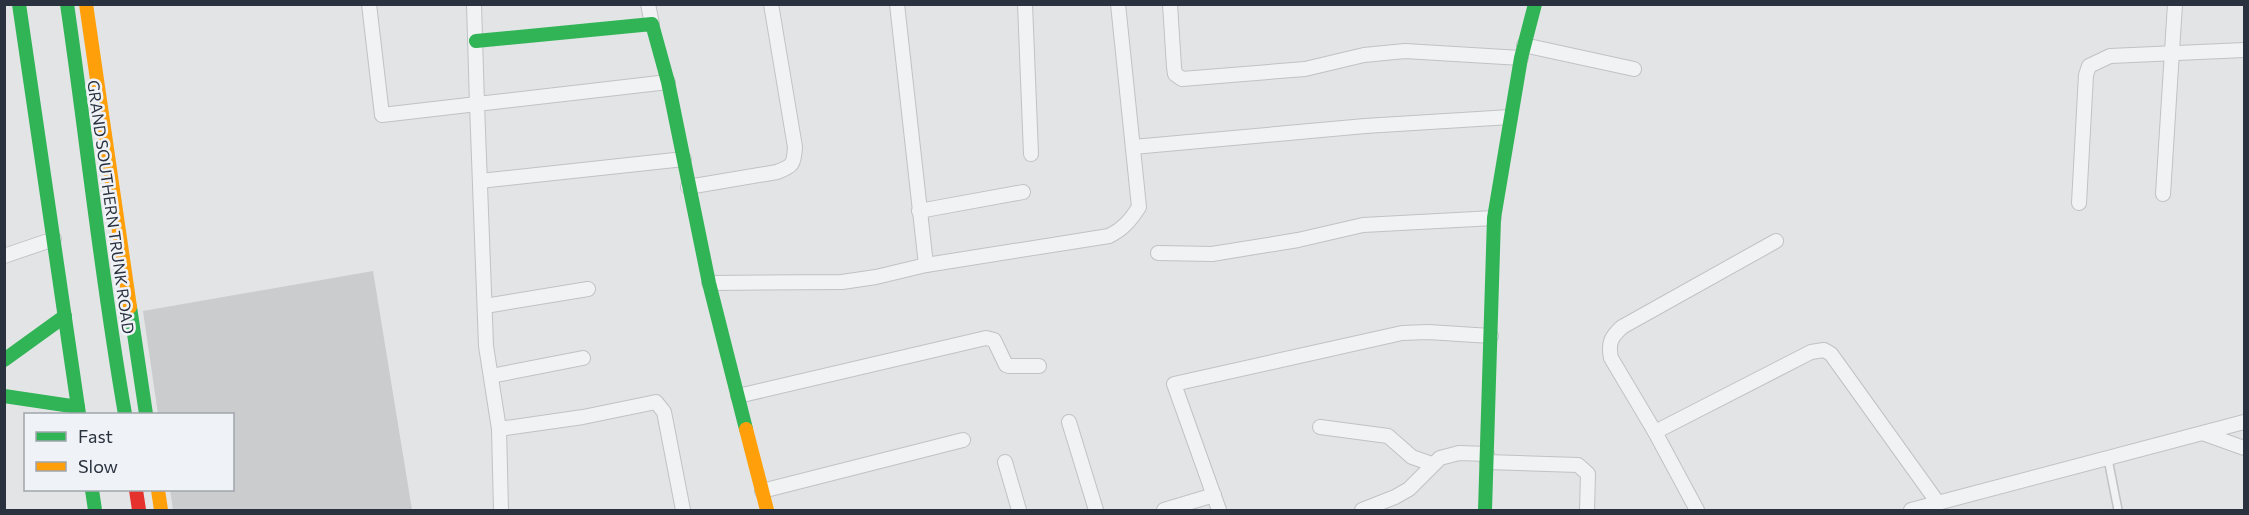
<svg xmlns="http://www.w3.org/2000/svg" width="2249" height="515" font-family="Commissioner,sans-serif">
<rect width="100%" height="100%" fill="#e2e4e6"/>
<path fill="#caccce" d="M373,271L412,510H173L170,489H232V414H158L143,311Z"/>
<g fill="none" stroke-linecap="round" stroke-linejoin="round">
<g stroke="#c0c2c4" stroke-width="10">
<path id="lane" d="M2108,459L2118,510"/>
</g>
<g stroke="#c0c2c4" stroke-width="16">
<g id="street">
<path d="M369,4L382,115L477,104L474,4"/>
<path d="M648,4L652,24"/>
<path d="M897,4L926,265"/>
<path d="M1025,4L1031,154"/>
<path d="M1170,4L1174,67L1175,74L1182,79L1305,69L1364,55L1405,51L1521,58"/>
<path d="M1524,45L1634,69"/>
<path d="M1133,147L1365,126L1510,117"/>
<path d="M480,181L684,159"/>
<path d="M688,187L777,172C793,166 794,164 795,147L771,4"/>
<path d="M2163,194L2175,4"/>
<path d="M2079,203L2086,75L2089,66L2110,56L2244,50"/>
<path d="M919,211L1023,192"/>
<path d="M1158,253L1212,254L1298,240L1363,225L1494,218"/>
<path d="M4,256L54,239"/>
<path d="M709,283L842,282L876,277L926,265L1109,236C1123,229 1130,221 1139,207L1118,4"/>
<path d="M485,306L588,289"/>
<path d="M491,376L583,358"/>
<path d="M738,396L986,338L994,340L1006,365L1009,366H1039"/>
<path d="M1069,422L1096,510"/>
<path d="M1320,427L1388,436L1412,457L1432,464"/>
<path d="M499,429L583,417L656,402L664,412L666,422L683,510"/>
<path d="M1655,432L1811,352L1824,350L1831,354L1938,503"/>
<path d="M2205,434L2244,448"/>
<path d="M1005,462L1019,510"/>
<path d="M1487,462L1578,465L1588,474L1587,510"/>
<path d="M762,491L963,440"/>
<path d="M501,510L499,429L486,346L477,104L668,82"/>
<path d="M1164,510L1214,495"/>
<path d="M1219,510L1174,384L1402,333L1428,332L1491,336"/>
<path d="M1362,510L1395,497L1409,489L1440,458L1459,453L1487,454"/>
<path d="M1697,510L1655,432L1611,358C1608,343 1611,337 1622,327L1776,241"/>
<path d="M1911,510L2244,422"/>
</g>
</g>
<use href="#lane" stroke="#f1f2f3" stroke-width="7"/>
<use href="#street" stroke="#f1f2f3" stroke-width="14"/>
<g stroke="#30b455" stroke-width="14">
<path d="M19,4L79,414"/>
<path d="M67,4C87,141 101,278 125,414"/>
<path d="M476,41L652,24L668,82L709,283L746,429"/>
<path d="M130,307L146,414"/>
<path d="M4,360L65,316"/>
<path d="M4,396L78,407"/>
<path d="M92,490L95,510"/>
<path d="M1485,510L1494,218L1521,58L1535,4"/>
</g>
<g stroke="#ff9f0a" stroke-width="14">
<path d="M86,4L130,307"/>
<path d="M746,429L767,510"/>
<path d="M158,490L161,510"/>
</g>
<path stroke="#e5322d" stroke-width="14" d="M136,490L139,510"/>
</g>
<g text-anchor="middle" stroke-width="5" stroke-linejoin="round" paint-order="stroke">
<g font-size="16" fill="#29323e" stroke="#eff2f6">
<text transform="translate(111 207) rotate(82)" y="6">GRAND SOUTHERN TRUNK ROAD</text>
</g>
</g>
<rect width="2249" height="515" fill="none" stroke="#29323e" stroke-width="12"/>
<rect x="24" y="413" width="210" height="78" fill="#eff2f6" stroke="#a0a5ac" stroke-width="1.5"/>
<rect x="36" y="432" width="30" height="9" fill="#30b455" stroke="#a0a5ac" stroke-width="1.5"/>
<text x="78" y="443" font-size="18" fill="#29323e">Fast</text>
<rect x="36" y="462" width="30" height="9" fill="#ff9f0a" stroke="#a0a5ac" stroke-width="1.5"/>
<text x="78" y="473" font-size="18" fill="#29323e">Slow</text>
</svg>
